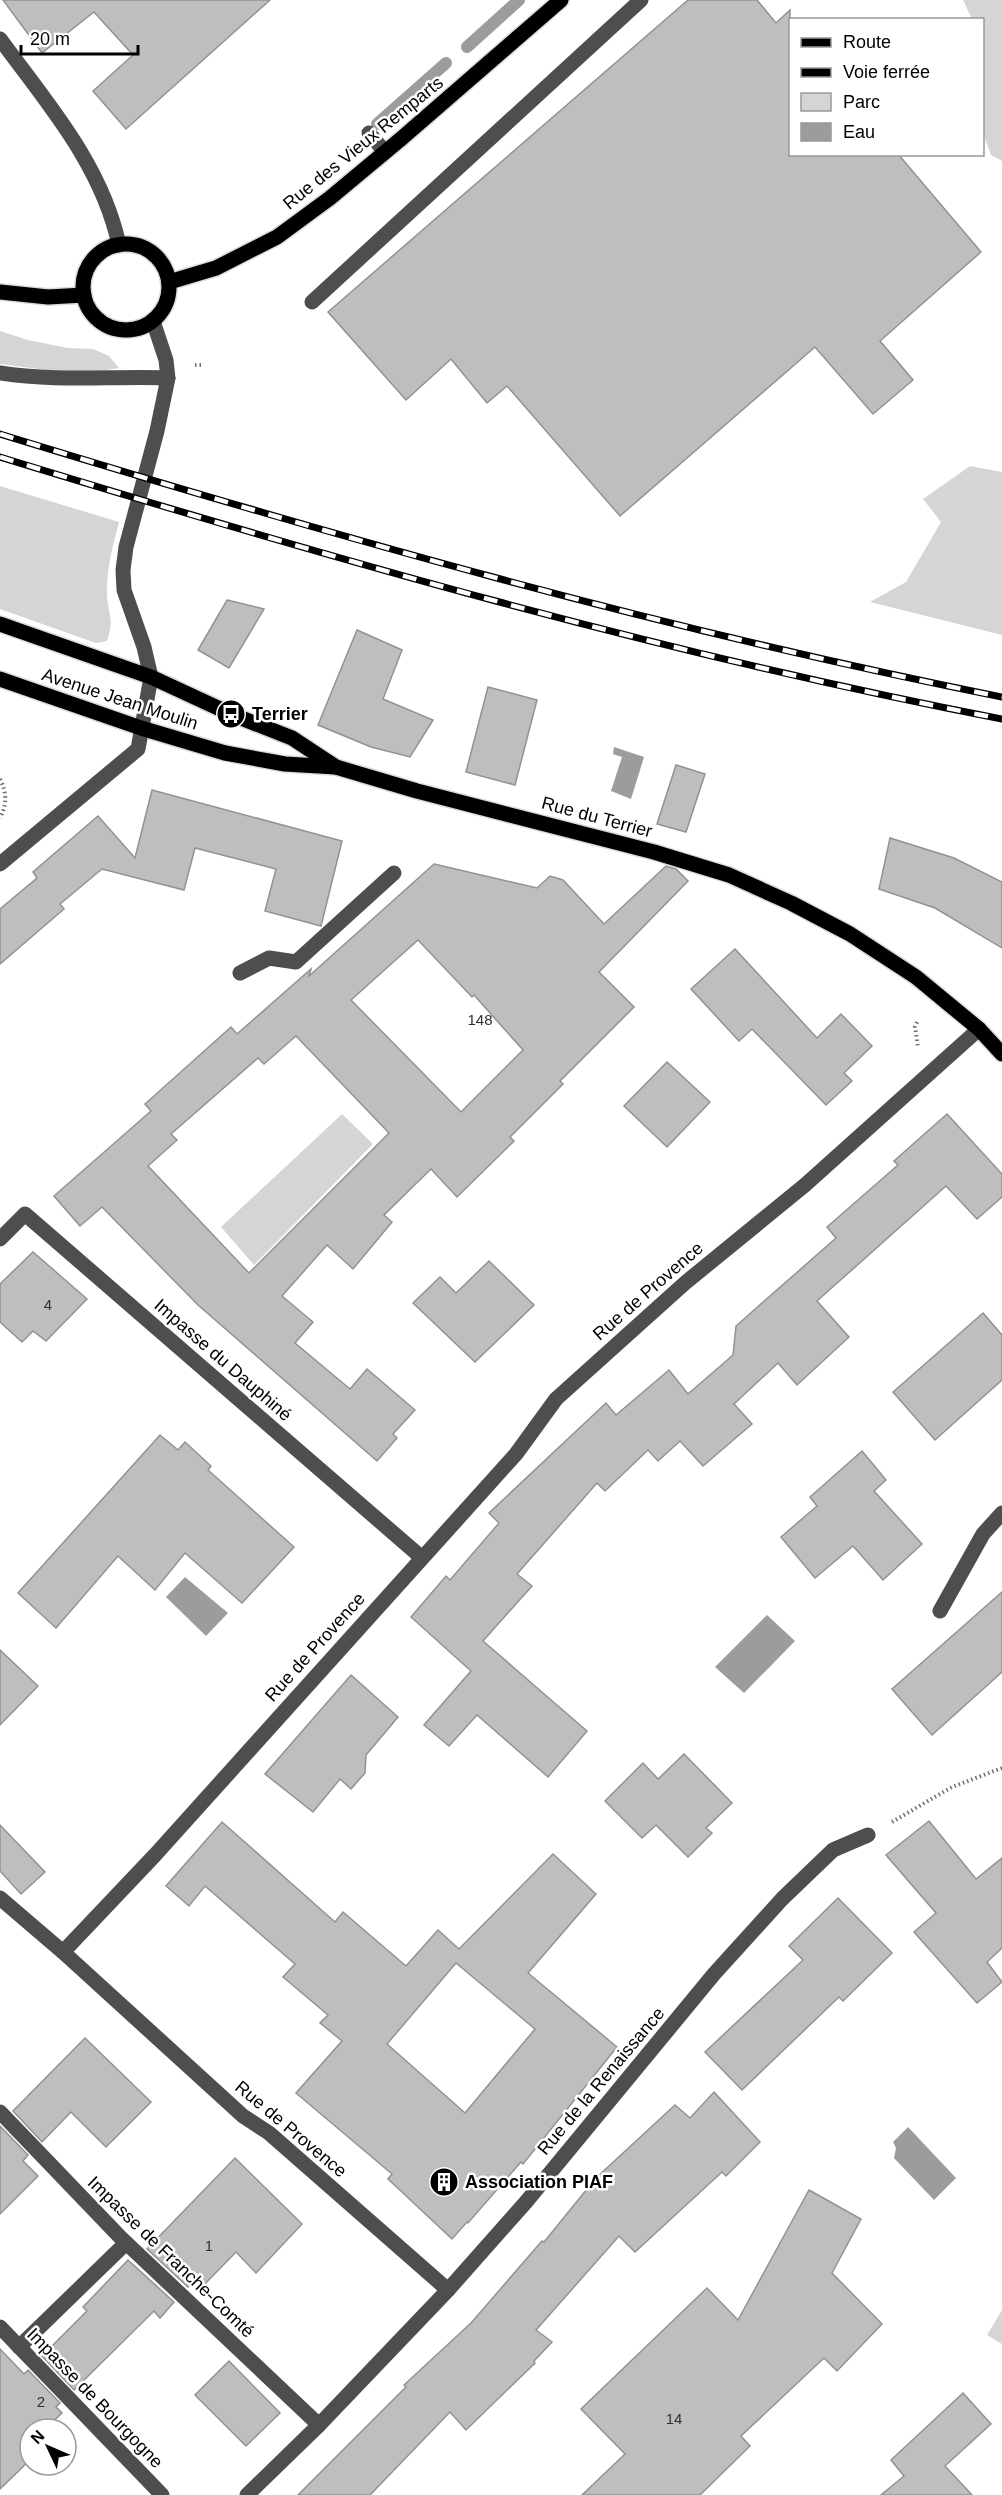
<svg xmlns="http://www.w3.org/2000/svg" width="1002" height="2495" font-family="Helvetica,sans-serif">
<rect width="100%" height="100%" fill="#fff"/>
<g fill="#d5d5d5">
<path d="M963,0H1002V161L991,155L983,133L982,20L972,19Z"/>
<path d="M0,331L28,340L68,348L93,349L109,356L119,368L78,374L0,364Z"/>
<path d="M970,466L1002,472V635L870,602L906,582L941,522L923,499Z"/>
<path d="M0,486L119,522C113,545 106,571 107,595C108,617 115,616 107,641L96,643L0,609Z"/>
<path d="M342,1114L373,1144L254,1265L221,1227Z"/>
<path d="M1002,2310V2344L987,2335Z"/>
</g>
<g fill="#9c9c9c">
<path d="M614,747L644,757L631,799L611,791L622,757L613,754Z"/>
<path d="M185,1577L228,1613L206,1636L166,1597Z"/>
<path d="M767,1615L795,1641L744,1693L715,1667Z"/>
<path d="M908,2127L956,2178L934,2200L894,2158L896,2148L893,2142Z"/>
</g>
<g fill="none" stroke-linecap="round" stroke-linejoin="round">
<g stroke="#9c9c9c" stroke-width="12">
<path d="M467,47L519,0"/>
<path d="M377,124L446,63"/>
</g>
</g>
<g fill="#bebebe" stroke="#929292" stroke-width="1.5" fill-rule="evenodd">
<path d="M3,0H270L126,129L93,91L133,55L94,12L42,53Z"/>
<path d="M688,0H757L776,23L790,10V154H898L981,252L880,341L913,380L873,414L815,347L620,516L507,386L487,403L451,359L406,400L328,312Z"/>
<path d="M227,600L264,609L229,668L198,650Z"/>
<path d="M357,630L402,650L383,699L433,720L410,757L371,747L318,725Z"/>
<path d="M488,687L537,700L515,785L466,772Z"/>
<path d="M676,765L705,774L686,832L657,824Z"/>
<path d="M152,790L342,841L321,926L265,911L276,869L195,848L184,890L102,869L60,904L64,909L0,964V909L37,878L33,872L98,816L135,858Z"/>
<path d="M890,838L954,858L1002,882V948L935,908L879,889Z"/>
<path d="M434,864L537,888L550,876L563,880L604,924L666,866L676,869L688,881L599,972L634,1007L560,1081L563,1084L510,1137L514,1141L457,1197L431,1169L384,1215L392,1222L353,1269L327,1245L282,1296L313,1322L295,1343L350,1389L367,1369L415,1410L393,1434L397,1438L377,1461L198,1305L102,1207L80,1226L54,1196L151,1111L145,1104L231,1027L237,1034L311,969L309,976ZM418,940L472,997L474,995L523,1050L461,1112L351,1000ZM296,1036L389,1133L249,1273L148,1166L177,1140L171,1134L258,1058L264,1064Z"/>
<path d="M735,949L817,1038L841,1014L872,1046L844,1073L852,1081L826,1105L752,1029L739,1041L691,989Z"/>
<path d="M667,1062L710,1102L667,1147L624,1106Z"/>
<path d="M947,1114L1002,1174V1197L977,1219L946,1186L817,1301L849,1337L797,1385L778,1363L734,1404L752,1424L703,1466L680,1441L658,1461L648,1450L605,1491L597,1483L517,1574L532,1586L483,1641L587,1731L548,1777L477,1715L449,1746L424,1725L471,1671L411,1617L446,1576L450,1580L499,1523L489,1513L606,1403L616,1415L669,1370L688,1394L733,1355L736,1326L836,1238L827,1227L898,1165L894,1161Z"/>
<path d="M33,1252L87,1299L46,1341L33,1331L22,1342L0,1322V1284Z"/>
<path d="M489,1261L534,1305L475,1362L413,1303L440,1277L456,1293Z"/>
<path d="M983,1313L1002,1335V1380L935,1440L893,1392Z"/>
<path d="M160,1435L178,1450L185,1442L211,1466L208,1470L294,1547L242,1603L185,1553L155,1590L118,1556L56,1628L18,1593Z"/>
<path d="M862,1451L886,1480L874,1491L922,1544L883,1580L853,1546L815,1578L781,1537L817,1506L810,1497Z"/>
<path d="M1002,1592V1672L932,1735L892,1689Z"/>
<path d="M0,1650L38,1686L0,1725Z"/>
<path d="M351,1675L398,1717L366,1755L365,1773L351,1789L340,1779L313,1812L265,1774Z"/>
<path d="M684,1754L732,1803L706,1828L712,1833L688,1857L656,1825L642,1838L605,1801L643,1763L658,1779Z"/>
<path d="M929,1821L976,1879L1002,1858V1948L987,1962L1002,1982L977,2003L914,1932L936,1913L886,1855Z"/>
<path d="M222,1822L335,1922L343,1912L406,1966L438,1930L459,1949L553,1854L596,1894L528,1973L617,2047L523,2164L521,2162L468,2223L467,2222L452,2239L388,2179L392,2174L296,2093L342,2041L320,2023L328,2015L283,1977L295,1964L205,1886L189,1906L166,1886ZM456,1963L535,2029L465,2113L387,2044Z"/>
<path d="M0,1825L45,1872L21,1894L0,1871Z"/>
<path d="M838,1898L892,1953L843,2001L839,1997L742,2090L705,2052L803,1960L789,1946Z"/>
<path d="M85,2038L151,2102L106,2147L71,2112L42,2142L13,2111Z"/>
<path d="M714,2092L760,2142L726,2176L722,2172L635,2252L619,2236L536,2330L552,2342L534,2361L535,2363L466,2430L450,2412L370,2495H298L406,2387L404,2385L471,2323L542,2241L544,2242L596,2178L675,2105L690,2118Z"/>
<path d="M0,2126L28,2155L23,2161L38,2176L0,2214Z"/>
<path d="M235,2158L302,2224L256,2273L236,2252L198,2291L191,2284L188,2287L147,2249Z"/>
<path d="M809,2190L861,2219L832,2273L882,2324L837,2371L824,2358L741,2436L750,2446L700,2495H582L625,2454L581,2409L707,2288L738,2320Z"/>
<path d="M128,2260L174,2302L160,2318L154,2311L74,2390L42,2356L87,2311L83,2307Z"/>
<path d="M0,2349L24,2374L28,2370L60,2403L56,2407L62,2413L45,2429H30V2460L0,2489Z"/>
<path d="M229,2361L280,2413L246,2446L195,2395Z"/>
<path d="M963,2393L991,2424L945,2466L972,2495H881L904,2476L891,2460Z"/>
</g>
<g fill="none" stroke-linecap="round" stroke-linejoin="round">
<g stroke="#dbdbdb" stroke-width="18">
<g id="major">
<circle cx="126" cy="287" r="43"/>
<path d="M169,282L216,268L277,237L330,198L402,138L561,0"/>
<path d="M0,292L48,297L84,295"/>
<path d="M0,624L151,677L231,714L292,738L336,767L417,791L654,852L729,875L791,903L850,934L916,977L979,1029L1002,1054"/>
<path d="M0,679L141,728L225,753L285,764L336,767"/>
</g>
</g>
<g stroke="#707070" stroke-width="4" stroke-dasharray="1.5 3" stroke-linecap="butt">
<path d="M195,365H204"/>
<path d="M0,779C7,793 7,804 0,818"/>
<path d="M917,1022L915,1027L918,1047"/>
<path d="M892,1822L952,1787L1002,1768"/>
</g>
<g stroke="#4e4e4e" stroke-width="15">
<path d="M0,39C47,103 102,165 119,245"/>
<path d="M369,133L385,152"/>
<path d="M312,302L641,0"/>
<path d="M0,373C56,382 112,376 168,378"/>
<path d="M0,864L138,749L151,677L144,647L124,590L123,570L126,547L157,431L168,378L166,360L153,321"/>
<path d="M240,973L269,958L296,962L394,873"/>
<path d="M0,1239L25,1214L421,1557"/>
<path d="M940,1611L983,1534L1002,1513"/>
<path d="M0,1898L63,1952L243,2116L269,2133L448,2290"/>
<path d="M63,1952L155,1855L516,1454L556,1399L685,1283L805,1185L979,1029"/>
<path d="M0,2112L121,2238L319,2425"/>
<path d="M0,2327L162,2495"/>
<path d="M19,2347L126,2243"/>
<path d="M247,2495L319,2425L448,2290L526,2202L714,1974L782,1899L833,1850L868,1835"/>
</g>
<use href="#major" stroke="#000" stroke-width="15"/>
<g stroke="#000" stroke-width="7">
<g id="rail">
<path d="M0,434C330,535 663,630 1002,697"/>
<path d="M0,457C330,558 663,654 1002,719"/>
</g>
</g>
<use href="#rail" stroke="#fff" stroke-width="4.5" stroke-dasharray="14" stroke-linecap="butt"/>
</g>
<defs>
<g id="bus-disc" transform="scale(1.5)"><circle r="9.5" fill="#000" stroke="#fff"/><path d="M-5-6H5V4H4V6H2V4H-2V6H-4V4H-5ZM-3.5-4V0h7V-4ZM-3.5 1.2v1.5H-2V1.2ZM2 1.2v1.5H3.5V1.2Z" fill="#fff"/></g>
<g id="building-disc" transform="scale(1.5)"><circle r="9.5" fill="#000" stroke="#fff"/><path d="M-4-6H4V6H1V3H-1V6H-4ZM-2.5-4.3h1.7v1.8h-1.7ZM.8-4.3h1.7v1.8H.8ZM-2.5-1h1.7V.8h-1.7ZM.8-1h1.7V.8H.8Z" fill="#fff"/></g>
</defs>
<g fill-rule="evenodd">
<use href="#bus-disc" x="231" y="714"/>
<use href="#building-disc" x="444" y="2182"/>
</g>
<g text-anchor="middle" stroke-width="5" stroke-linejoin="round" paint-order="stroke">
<g font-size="15" fill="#303030">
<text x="480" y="1025">148</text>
<text x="48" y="1310">4</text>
<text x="209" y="2251">1</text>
<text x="41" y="2407">2</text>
<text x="674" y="2424">14</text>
</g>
<g font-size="18" fill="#000" stroke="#fff">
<text transform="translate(363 143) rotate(-39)" y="6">Rue des Vieux Remparts</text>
<text transform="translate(120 699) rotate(18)" y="6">Avenue Jean Moulin</text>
<text transform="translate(597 817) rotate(15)" y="6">Rue du Terrier</text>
<text transform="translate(648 1291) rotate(-41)" y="6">Rue de Provence</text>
<text transform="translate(223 1360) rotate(41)" y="6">Impasse du Dauphiné</text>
<text transform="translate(315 1647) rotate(-48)" y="6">Rue de Provence</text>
<text transform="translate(601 2081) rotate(-50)" y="6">Rue de la Renaissance</text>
<text transform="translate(291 2129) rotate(40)" y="6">Rue de Provence</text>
<text transform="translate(171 2257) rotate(44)" y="6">Impasse de Franche-Comté</text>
<text transform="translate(95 2398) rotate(46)" y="6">Impasse de Bourgogne</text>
</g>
<g font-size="18" font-weight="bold" fill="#000" stroke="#fff" text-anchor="start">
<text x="252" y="720">Terrier</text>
<text x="465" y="2188">Association PIAF</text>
</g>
</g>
<rect x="789" y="18" width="195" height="138" fill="#ffffff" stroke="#999999" stroke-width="1.5"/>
<rect x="801" y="38" width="30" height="9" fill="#000000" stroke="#999999" stroke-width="1.5"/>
<text x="843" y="48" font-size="18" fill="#000000">Route</text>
<rect x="801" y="68" width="30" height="9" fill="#000000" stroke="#999999" stroke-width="1.5"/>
<text x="843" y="78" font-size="18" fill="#000000">Voie ferrée</text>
<rect x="801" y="93" width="30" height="18" fill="#d5d5d5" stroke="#999999" stroke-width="1.5"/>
<text x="843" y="108" font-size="18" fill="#000000">Parc</text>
<rect x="801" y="123" width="30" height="18" fill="#9c9c9c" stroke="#999999" stroke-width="1.5"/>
<text x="843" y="138" font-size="18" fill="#000000">Eau</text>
<g transform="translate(48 2447) rotate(314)"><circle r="28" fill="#ffffff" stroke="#999999" stroke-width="1.5"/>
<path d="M0-4.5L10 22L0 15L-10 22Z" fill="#000000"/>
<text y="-9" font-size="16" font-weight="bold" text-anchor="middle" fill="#000000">N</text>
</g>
<path d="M21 45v9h117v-9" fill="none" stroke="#000000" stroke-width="3"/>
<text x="30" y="45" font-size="18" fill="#000000" stroke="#ffffff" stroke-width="4.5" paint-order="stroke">20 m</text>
</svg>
